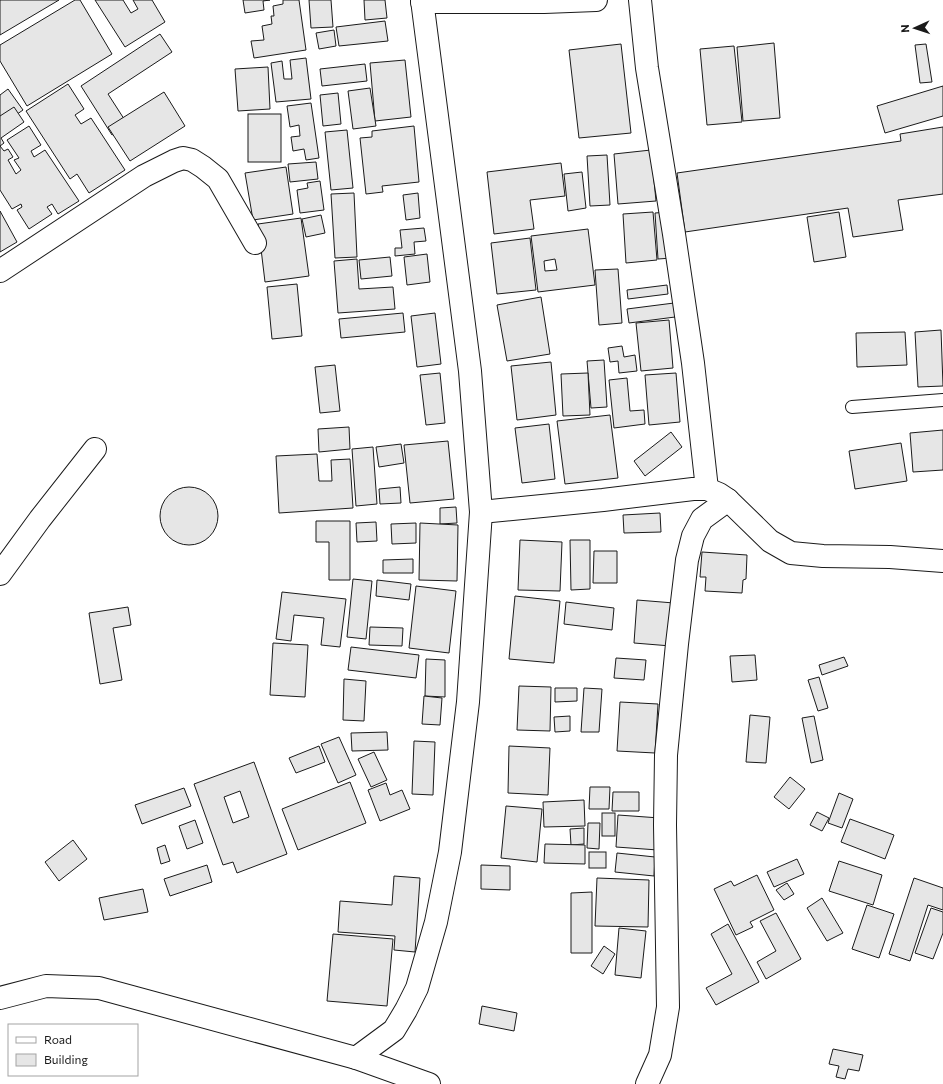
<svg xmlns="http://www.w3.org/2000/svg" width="943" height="1084" font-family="Commissioner,sans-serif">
<rect width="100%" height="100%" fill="#fff"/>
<g fill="#e6e6e6" stroke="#1a1a1a" fill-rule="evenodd">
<path d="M0,0H59L0,35Z"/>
<path d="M75,0H80L112,54L27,106L0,61V45Z"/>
<path d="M95,0H123L131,13L138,9L133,0H152L165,22L125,47Z"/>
<path d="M243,0H270L263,1L264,10L245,13Z"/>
<path d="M283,0H299L306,50L254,58L251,41L264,40L262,26L272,24L271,16H274L273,6L283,4Z"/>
<path d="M309,0H331L333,27L311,28Z"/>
<path d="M364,0H385L387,18L365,20Z"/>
<path d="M385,21L388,41L339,46L336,27Z"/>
<path d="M334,30L336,46L319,49L316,33Z"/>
<path d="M160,34L172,52L108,94L128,125L112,135L81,86Z"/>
<path d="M774,43L780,118L743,121L737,47Z"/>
<path d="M621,44L631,133L579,138L569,50Z"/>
<path d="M926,44L932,82L920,83L915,45Z"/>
<path d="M734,46L742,122L707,125L700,49Z"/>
<path d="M306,58L311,99L276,102L271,63L282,61L284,79H292L290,60Z"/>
<path d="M405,60L411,117L375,121L370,63Z"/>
<path d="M365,64L367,81L322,86L320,69Z"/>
<path d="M268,67L270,109L238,111L235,69Z"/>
<path d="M68,84L84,109L75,115L81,124L91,118L125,170L89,193L77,174L70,179L26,111Z"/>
<path d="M943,86V116L885,133L877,106Z"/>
<path d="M370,88L376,126L353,129L348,91Z"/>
<path d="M8,89L23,110L0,126V95Z"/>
<path d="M164,92L185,126L130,161L108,127Z"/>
<path d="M338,93L341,124L323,126L320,95Z"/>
<path d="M311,103L319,158L306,160L304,149L293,151L291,137L300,136L299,125L290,127L287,106Z"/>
<path d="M14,107L24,122L1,138L4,143L0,146L4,151L8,149L13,157L8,160L16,174L21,170L14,160L19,158L7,140L29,126L41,145L31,151L34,157L45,150L79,201L58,214L52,204L47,207L52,214L29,229L17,210L22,207L21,204L12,209L0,190V116Z"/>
<rect x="248" y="114" width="33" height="48"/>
<path d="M414,126L419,182L382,186L383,192L366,194L360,138L372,137V131Z"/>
<path d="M943,127V194L898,200L903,230L853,237L848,208L685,232L677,173L901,141L900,134Z"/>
<path d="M347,130L353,188L331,190L325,132Z"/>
<path d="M651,150L656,201L618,204L614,154Z"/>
<path d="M607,155L610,205L590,206L587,156Z"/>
<path d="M316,162L318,179L290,182L288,164Z"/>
<path d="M561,163L565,196L530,200L534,229L494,234L487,172Z"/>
<path d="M286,167L293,214L253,220L245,173Z"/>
<path d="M582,172L586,208L568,211L564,174Z"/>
<path d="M320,181L324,210L300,213L297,190L308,188L307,183Z"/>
<path d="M354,193L357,257L335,258L331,194Z"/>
<path d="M418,193L420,218L406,220L403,195Z"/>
<path d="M0,211L17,242L0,252Z"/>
<path d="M653,212L657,260L626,263L623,214Z"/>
<path d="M668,212L672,258L658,259L655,213Z"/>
<path d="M839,212L846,257L814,262L807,217Z"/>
<path d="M321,215L325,233L306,237L302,219Z"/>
<path d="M301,218L309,276L265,282L258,224Z"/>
<path d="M424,228L426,241L414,242L415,254L395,256V248H402L400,230Z"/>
<path d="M588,229L595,285L538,292L531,236ZM555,259L557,270L545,271L544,261Z"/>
<path d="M530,238L536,290L497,294L491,243Z"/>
<path d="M427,254L430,282L407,285L404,257Z"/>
<path d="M390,257L392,276L361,279L359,260Z"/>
<path d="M357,259L359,289L393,287L395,309L338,313L334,261Z"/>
<path d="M618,269L622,323L599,325L595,270Z"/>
<path d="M297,284L302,336L272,339L267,287Z"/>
<path d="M667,285L668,294L628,299L627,290Z"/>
<path d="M541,297L550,354L507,361L497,305Z"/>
<path d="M674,303L675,317L629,323L627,309Z"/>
<path d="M403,313L405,332L341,338L339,319Z"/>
<path d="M435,313L441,364L417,367L411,316Z"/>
<path d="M669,320L673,368L641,371L636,323Z"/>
<path d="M941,330L943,386L918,387L915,332Z"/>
<path d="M905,332L907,365L857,367L856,333Z"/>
<path d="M622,346L624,357L635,355L637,371L619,373L618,361L610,362L608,348Z"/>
<path d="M604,360L607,407L591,408L587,361Z"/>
<path d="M551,362L556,415L517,420L511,366Z"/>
<path d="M335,365L340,411L320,413L315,367Z"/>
<path d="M440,373L445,423L426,425L420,375Z"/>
<path d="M588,373L590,415L563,416L561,374Z"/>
<path d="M676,373L680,422L649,425L645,375Z"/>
<path d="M627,378L630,411L644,410L645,424L614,428L609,380Z"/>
<path d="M610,415L618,478L565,484L557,421Z"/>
<path d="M549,424L555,479L522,483L515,428Z"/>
<path d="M349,427L350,449L319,452L318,429Z"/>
<path d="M943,430V470L913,472L910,433Z"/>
<path d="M671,432L682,447L645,476L634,461Z"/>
<path d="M448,441L454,499L410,503L404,445Z"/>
<path d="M901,443L907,481L855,489L849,451Z"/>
<path d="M401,444L404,463L379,467L376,447Z"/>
<path d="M373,447L377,504L356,506L352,449Z"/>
<path d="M317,454L319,481H332L331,460L350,459L353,508L279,513L276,456Z"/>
<circle cx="189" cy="516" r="29"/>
<path d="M400,487L401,503L380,504L379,489Z"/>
<path d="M456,507L457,523L440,524V508Z"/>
<path d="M660,513L661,532L624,533L623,515Z"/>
<path d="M316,521H350V580H329V542H316Z"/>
<path d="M376,522L377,541L357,542L356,523Z"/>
<path d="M416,523V543L392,544L391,524Z"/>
<path d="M420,523L458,525L457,581L419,580Z"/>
<path d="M520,540L562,542L560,591L518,590Z"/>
<path d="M570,540H590V589L571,590Z"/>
<path d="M594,551H617V583H593Z"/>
<path d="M702,552L747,555L746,579L743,580L742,593L705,591L706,577H700Z"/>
<path d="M413,559V573H383V560Z"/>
<path d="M353,579L372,581L366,639L347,637Z"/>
<path d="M377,580L411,584L409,600L376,596Z"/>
<path d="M416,586L456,591L449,653L409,648Z"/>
<path d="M282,592L346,599L340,647L321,645L324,618L294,615L291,641L276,639Z"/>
<path d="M515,596L560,601L554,663L509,659Z"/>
<path d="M637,600L674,603L671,646L634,643Z"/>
<path d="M566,602L614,608L612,630L564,624Z"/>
<path d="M128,607L131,625L113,628L122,680L100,684L89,613Z"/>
<path d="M370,627L403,628L402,646L369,645Z"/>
<path d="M273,643L308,645L305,697L270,695Z"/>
<path d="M351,647L419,655L416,678L348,670Z"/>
<path d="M755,655L757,680L732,682L730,656Z"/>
<path d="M844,657L848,666L822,675L819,665Z"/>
<path d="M616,658L646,660L644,680L614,678Z"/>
<path d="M426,659L445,660V697L425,696Z"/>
<path d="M819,677L828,708L818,711L808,680Z"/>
<path d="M344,679L366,681L364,721L343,720Z"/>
<path d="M519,686L551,687L550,731L517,730Z"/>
<path d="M555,688H577V701L555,702Z"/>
<path d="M584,688L602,689L599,732H581Z"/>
<path d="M424,696L442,698L440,725L422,724Z"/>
<path d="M620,702L658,704L655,753L617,751Z"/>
<path d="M750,715L770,717L766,763L746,762Z"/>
<path d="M570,716V731L555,732L554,717Z"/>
<path d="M814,716L823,760L811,763L802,718Z"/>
<path d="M387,732L388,750L352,751L351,733Z"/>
<path d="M339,737L356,775L338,783L321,744Z"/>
<path d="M414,741L435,742L433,795L412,794Z"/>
<path d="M319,746L325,762L296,773L289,758Z"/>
<path d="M509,746L550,748L548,795L508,793Z"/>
<path d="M374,752L387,780L371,787L358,759Z"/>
<path d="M254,762L287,854L237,873L233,862L223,865L194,784ZM240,791L249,817L233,823L224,797Z"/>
<path d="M790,777L805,789L789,809L774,797Z"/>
<path d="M350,782L366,823L298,850L282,809Z"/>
<path d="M386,783L390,795L402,790L410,809L380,821L368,790Z"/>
<path d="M590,787H610L609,809H589Z"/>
<path d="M184,788L191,806L142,824L135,805Z"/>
<path d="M613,792H639V811H612Z"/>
<path d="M839,793L853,799L842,828L828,823Z"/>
<path d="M584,800L585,826L544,827L543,802Z"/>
<path d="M506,806L542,809L537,862L501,858Z"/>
<path d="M817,812L829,818L822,831L810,825Z"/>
<rect x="602" y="813" width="13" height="23"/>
<path d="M618,815L660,818L658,850L616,847Z"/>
<path d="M850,819L894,835L885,859L841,842Z"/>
<path d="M195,820L203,843L187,849L179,826Z"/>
<path d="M588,823H600L599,849L587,848Z"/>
<path d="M584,828V844L571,845L570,829Z"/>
<path d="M73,840L87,859L59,881L45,862Z"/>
<path d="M545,844L585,845V864L544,863Z"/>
<path d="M165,845L170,861L161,864L157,848Z"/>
<rect x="589" y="852" width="17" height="16"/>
<path d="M617,853L655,857L654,876L615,872Z"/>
<path d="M797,859L804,874L774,887L767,872Z"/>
<path d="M839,861L882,875L873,905L829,891Z"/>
<path d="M207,865L212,882L170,896L164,879Z"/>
<path d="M481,865L510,866V890L481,889Z"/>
<path d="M757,875L774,910L750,922L753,927L736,935L714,889L731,881L734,886Z"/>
<path d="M394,876L420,878L415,952L394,950L395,936L338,932L340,901L392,905Z"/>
<path d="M597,878L649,880L648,927L595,926Z"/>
<path d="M914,878L943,888V910L928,905L910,961L889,954Z"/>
<path d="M787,883L794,894L784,900L776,890Z"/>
<path d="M143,889L148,912L104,920L99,898Z"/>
<path d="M592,892V953H571V893Z"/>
<path d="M822,898L843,933L827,941L807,908Z"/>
<path d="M867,905L894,914L879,958L852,949Z"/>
<path d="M931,908L943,912V933L933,959L915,953Z"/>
<path d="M776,913L801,959L766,979L757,962L776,951L760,921Z"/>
<path d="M728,924L759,982L716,1005L706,988L732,974L711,934Z"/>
<path d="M619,928L646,931L641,978L615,975Z"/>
<path d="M333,934L393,939L387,1006L327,1001Z"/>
<path d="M604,946L615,954L603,974L591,966Z"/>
<path d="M482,1006L517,1013L514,1031L479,1024Z"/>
<path d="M833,1049L863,1055L859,1071L848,1069L845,1079L836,1077L839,1066L829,1064Z"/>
</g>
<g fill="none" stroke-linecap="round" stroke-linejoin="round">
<g stroke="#1a1a1a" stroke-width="14">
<path id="lane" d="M852,407L943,400"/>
</g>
<g stroke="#1a1a1a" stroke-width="24">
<g id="street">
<path d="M640,0L647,68L674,234L693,363L707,489"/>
<path d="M422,2H544L596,0"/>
<path d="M0,271L144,176L174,161L183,158L192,160L203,167L218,179L255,243"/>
<path d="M481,512L603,500L693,489H707L719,494L728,500L770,541L791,553L823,556L890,557L943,561"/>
<path d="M0,574L40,519L95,449"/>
<path d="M0,998L46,986L99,988L356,1058L429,1084"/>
<path d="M356,1058L394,1030L406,1010L417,988L436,922L450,852L468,702L481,512L470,371L422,0"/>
<path d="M647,1084L660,1055L668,1007L665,825L666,755L677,644L687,560L693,536L702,519L728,500"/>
</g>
</g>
<use href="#lane" stroke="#fff" stroke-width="12"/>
<use href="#street" stroke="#fff" stroke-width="22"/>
</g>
<rect x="8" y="1024" width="130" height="52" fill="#ffffff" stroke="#a3a3a3"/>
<rect x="16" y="1037" width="20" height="6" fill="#ffffff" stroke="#a3a3a3"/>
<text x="44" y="1044" font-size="12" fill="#1a1a1a">Road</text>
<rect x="16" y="1054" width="20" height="12" fill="#e6e6e6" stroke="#a3a3a3"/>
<text x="44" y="1064" font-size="12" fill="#1a1a1a">Building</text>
<g transform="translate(915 28) rotate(267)" stroke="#ffffff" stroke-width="3" paint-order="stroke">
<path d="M0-3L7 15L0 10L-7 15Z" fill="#1a1a1a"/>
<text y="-6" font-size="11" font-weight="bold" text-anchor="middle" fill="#1a1a1a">N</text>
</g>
</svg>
